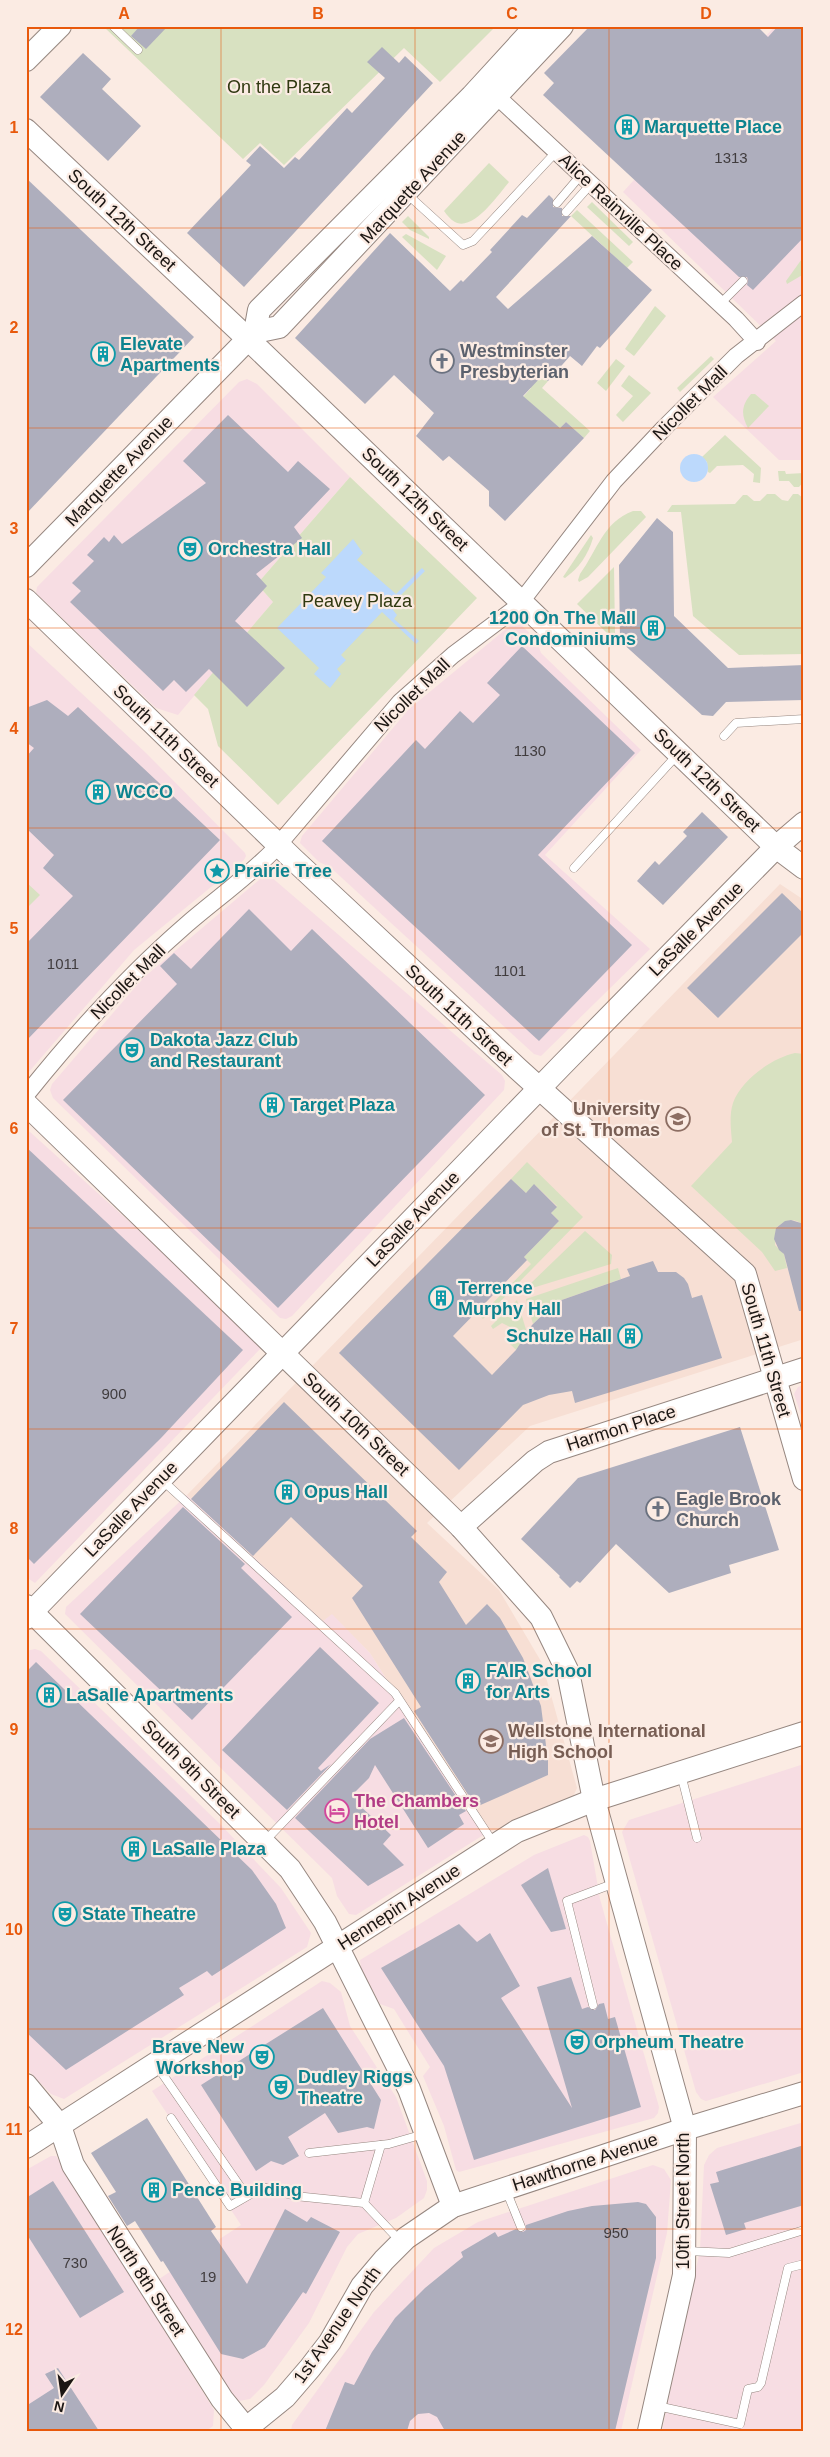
<svg xmlns="http://www.w3.org/2000/svg" width="830" height="2457" font-family="Helvetica,sans-serif">
<rect width="100%" height="100%" fill="#fbebe3"/>
<g fill="#f7dde3">
<path d="M775,26H804V460H779L713,397L776,341L623,192Z"/>
<path d="M247,379L257,384L350,477L257,584L273,602L178,715L156,708L36,593L37,587L239,382Z"/>
<path d="M512,624L521,625L536,639L541,653L641,750L545,855L650,949L541,1056L534,1054L330,867L319,862L300,843L302,836L409,709Z"/>
<path d="M26,642L146,753L245,853L246,856L244,860L134,950L27,1074Z"/>
<path d="M265,875L270,876L502,1075L505,1081L504,1090L292,1316L286,1319L280,1318L53,1098L50,1090L52,1084L143,978Z"/>
<path d="M26,1131L30,1132L263,1342V1346L35,1583L26,1577Z"/>
<path d="M804,1385V1424L794,1394L798,1387Z"/>
<path d="M187,1495L323,1621L332,1613L370,1653L485,1834L356,1915L349,1914L337,1896L332,1878L65,1614L66,1607Z"/>
<path d="M35,1649L41,1651L221,1825L281,1888L311,1933L307,1947L64,2099L51,2094L26,2068V1651Z"/>
<path d="M804,1764V2072L706,2101L701,2099L696,2092L622,1832L629,1820Z"/>
<path d="M584,1835L588,1837L590,1841L600,1899L659,2107L658,2113L654,2118L459,2172L456,2170L444,2126L423,2076L430,2067L394,2009L380,2004L361,1968L360,1960L534,1855Z"/>
<path d="M322,1981L330,1983L341,1992L350,2026L396,2097L427,2181V2190L424,2198L396,2218L358,2234L347,2247L309,2323L264,2385L250,2399L239,2401L233,2398L153,2283L241,2225L152,2091Z"/>
<path d="M804,2122V2431H662L700,2250L704,2165L709,2155L717,2148Z"/>
<path d="M51,2156H56L214,2410L213,2426L206,2431H26V2170Z"/>
<path d="M653,2165L664,2169L671,2180L667,2233L621,2431H291L292,2425L374,2312L434,2248L478,2222Z"/>
</g>
<path fill="#f7dfd4" d="M780,884L804,900V1339L530,1426L427,1523L499,1590L542,1663L577,1788L572,1799L485,1834L370,1653L332,1614L323,1621L187,1495Z"/>
<g fill="#d8e1c1">
<path d="M107,26H496L440,82L404,48L284,165L260,143L243,159L105,28Z"/>
<path d="M489,163L509,182C499,194 473,232 455,222C451,220 447,215 444,211Z"/>
<path d="M592,202L633,242L629,246L587,207Z"/>
<path d="M577,210L633,262L627,268L571,216Z"/>
<path d="M408,216L429,237V239L410,230L402,222Z"/>
<path d="M406,234L446,256L437,270L402,237Z"/>
<path d="M804,256V274L787,284L786,281Z"/>
<path d="M655,306L666,316L634,356L625,349Z"/>
<path d="M711,356L714,359L680,392L677,388Z"/>
<path d="M616,359L625,366L606,391L597,383Z"/>
<path d="M538,372L548,381L542,388L590,431L584,438L566,422L560,428L523,397L531,388L527,385Z"/>
<path d="M629,375L651,393L623,422L616,415L633,396L621,386Z"/>
<path d="M751,394H755L769,406L748,428C741,415 741,406 751,394Z"/>
<path d="M725,435L761,468L760,483L753,482L754,474L743,465L717,466L710,473L708,472L707,462L702,457Z"/>
<path d="M778,471H785L786,474L804,473V481L799,487H794L789,481H779Z"/>
<path d="M350,477L477,598L278,805L218,746L208,709L194,695L273,602L257,584Z"/>
<path d="M767,494H775L782,500L788,501L793,494H798L804,499V654L739,655L693,616L681,512H667L672,505L735,504L743,495H747L754,501H760Z"/>
<path d="M633,511H641L646,517L588,577L579,582L578,580L580,574C597,551 603,522 633,511Z"/>
<path d="M591,535L593,538C588,555 579,568 565,578L563,577Z"/>
<path d="M614,567L615,633L608,634L577,604Z"/>
<path d="M26,882L40,895L26,909Z"/>
<path d="M795,1053L804,1054V1227C796,1216 785,1220 776,1228L775,1245L784,1254L787,1268L775,1271L762,1252L691,1186L732,1142C731,1130 729,1115 733,1103C741,1080 772,1058 795,1053Z"/>
<path d="M527,1162L583,1217L483,1319L480,1316L531,1264L524,1257L559,1221L551,1213L557,1206L535,1185L526,1193L511,1179Z"/>
<path d="M585,1231L612,1255L611,1264L529,1289V1285Z"/>
<path d="M618,1268L621,1279L556,1302L533,1324L526,1299Z"/>
<path d="M517,1300L539,1372L510,1344L514,1335L510,1327L502,1323L493,1329L491,1326Z"/>
</g>
<g fill="#bcd9fc">
<circle cx="694" cy="468" r="14"/>
<path d="M353,539L363,553L357,560L396,594L422,568L425,571L397,599L400,602L393,610L397,615L394,619L419,641L416,644L382,612L341,655L346,660L337,669L341,674L330,688L314,674L319,668L277,628L326,577L321,573Z"/>
</g>
<g fill="#aeaebd">
<path d="M140,26H168L146,49L131,36Z"/>
<path d="M590,26H757L768,37L778,26H804V237L753,290L747,285L748,280L747,277H739L543,95L554,83L544,73Z"/>
<path d="M382,47L399,63L405,56L433,83L244,287L187,233L251,165L246,161L260,146L284,168L295,157L299,160L347,108L352,113L385,78L367,62Z"/>
<path d="M83,53L111,79L102,89L141,126L108,161L40,97Z"/>
<path d="M26,178L194,337L26,514Z"/>
<path d="M549,195L553,199V207L562,208V216H571L496,297L508,309L592,236L652,290L600,348L597,346L582,366L570,356L548,381L542,376L523,396L560,428L566,422L584,438L505,521L489,506V491L449,456L443,461L416,436L434,413L394,375L365,404L295,338L390,233L450,291L461,280L463,282L492,252L490,250L522,215L527,218Z"/>
<path d="M228,415L288,472L298,461L330,489L294,527L302,538L256,574L267,586L235,621L285,668L247,707L209,669L186,692L174,680L163,691L70,602L81,591L72,583L94,561L87,555L104,537L109,542L114,535L122,544L206,483L183,461Z"/>
<path d="M657,518L673,532L674,616L728,668L804,665V700L726,702L713,716L702,715L620,641L619,565Z"/>
<path d="M522,646L635,753L538,855L632,945L539,1041L322,841L416,740L425,749L460,711L473,723L500,695L487,683Z"/>
<path d="M47,700L68,716L78,707L220,840L26,1041V944L73,896L43,868L54,855L26,828V757L34,748L26,742V724L29,721L26,708Z"/>
<path d="M702,812L728,837L663,905L637,881L655,861L659,865L687,836L683,832Z"/>
<path d="M782,893L804,914V932L718,1018L687,988Z"/>
<path d="M249,909L291,951L312,929L485,1095L278,1308L63,1100L177,984L160,966L174,953L191,969Z"/>
<path d="M26,1147L243,1350L161,1438L34,1564L26,1556Z"/>
<path d="M511,1179L526,1193L534,1184L557,1207L551,1213L559,1221L524,1257L527,1260L453,1336L492,1375L516,1350L532,1325L556,1302L630,1276L627,1269L653,1261L658,1272H676L684,1278L688,1284L692,1298L702,1295L722,1358L575,1403L572,1391L549,1395L523,1405L459,1470L339,1353Z"/>
<path d="M791,1220L804,1224V1311H799L784,1254L779,1250L774,1239L776,1228L785,1221Z"/>
<path d="M284,1402L417,1531L411,1537L447,1572L439,1582L466,1625L487,1604L500,1618L523,1658L541,1706L548,1761V1775L476,1807L414,1711L421,1707L352,1598L363,1586L291,1517L253,1556L191,1499Z"/>
<path d="M740,1427L779,1550L729,1565L731,1573L669,1593L616,1544L580,1583L577,1581L570,1588L559,1577L560,1576L521,1539L578,1478Z"/>
<path d="M183,1507L245,1564L241,1568L292,1617L192,1720L80,1614Z"/>
<path d="M320,1647L379,1703L318,1768L321,1771L331,1764L287,1810L222,1750Z"/>
<path d="M36,1662L252,1870L276,1904L286,1928L212,1976L207,1971L179,1988L184,1995L66,2070L26,2032V1672Z"/>
<path d="M404,1718L466,1811L459,1815L464,1824L428,1848L375,1765L369,1778L355,1792L359,1796L356,1802L391,1835L383,1844L404,1865L368,1886L295,1818L370,1739Z"/>
<path d="M548,1868L566,1929L551,1932L521,1885Z"/>
<path d="M459,1924L477,1942L490,1933L520,1986L501,1998L572,2108L537,1987L571,1977L582,2009L588,2007L595,2010L599,2004L604,2003L608,2019L615,2017L641,2107L474,2160L444,2066L381,1968Z"/>
<path d="M323,2008L381,2100L374,2129L367,2127L338,2133L325,2113L288,2137L299,2156L283,2165L271,2161L256,2171L201,2085Z"/>
<path d="M147,2118L216,2227L211,2231L247,2284L285,2209L307,2222L311,2217L340,2232L306,2294L303,2292L265,2347L243,2359L221,2354L163,2261L161,2262L135,2221L127,2226L108,2196L116,2192L91,2153Z"/>
<path d="M804,2145V2205L744,2223L746,2229L726,2235L710,2184L719,2182L716,2172Z"/>
<path d="M53,2181L124,2292L80,2318L26,2233V2198Z"/>
<path d="M638,2202L646,2204L656,2217V2258L615,2431H445L437,2417L429,2413L418,2414L410,2421L407,2431H325L345,2382L354,2385L372,2352L395,2318L425,2288L463,2257L461,2252L495,2232L498,2237L516,2229L523,2232L526,2230V2225L568,2211L592,2206Z"/>
<path d="M58,2368L99,2431H26V2406L54,2388L45,2374Z"/>
</g>
<g fill="none" stroke-linecap="round" stroke-linejoin="round">
<g stroke="#968780" stroke-width="9">
<g id="lane">
<path d="M113,26L138,50"/>
<path d="M407,194L463,245L473,241L556,152"/>
<path d="M557,203L581,175"/>
<path d="M566,212L591,184"/>
<path d="M720,304L743,281"/>
<path d="M724,736L736,723L804,719"/>
<path d="M574,868L678,754"/>
<path d="M162,1480L395,1693L494,1844"/>
<path d="M681,1774L697,1838"/>
<path d="M265,1841L399,1701"/>
<path d="M593,2005L567,1901L615,1883"/>
<path d="M157,2066L246,2195"/>
<path d="M171,2118L230,2206L263,2187L295,2196L364,2203L401,2242"/>
<path d="M309,2153L389,2144L424,2134"/>
<path d="M506,2190L521,2227"/>
<path d="M364,2203L381,2145"/>
<path d="M687,2251L729,2253L804,2230"/>
<path d="M657,2406L740,2424L748,2389L758,2387L761,2383L788,2268L804,2264"/>
</g>
</g>
<g stroke="#968780" stroke-width="18">
<g id="street">
<path d="M489,89L736,319L757,342"/>
<path d="M26,1095C75,1034 127,976 186,925C215,900 246,878 273,851L400,702L453,655L517,607L614,481L664,428L736,356L804,303"/>
</g>
</g>
<g stroke="#968780" stroke-width="24">
<g id="secondary">
<path d="M26,60L60,26"/>
<path d="M26,130L248,339L776,847L804,868"/>
<path d="M255,332L259,310L472,96L536,26"/>
<path d="M26,566L255,332L279,327L562,26"/>
<path d="M26,600L293,859L518,1069L745,1274L804,1479"/>
<path d="M26,1104L461,1527L541,1617L568,1672L594,1800L685,2129L684,2275L649,2431"/>
<path d="M461,1527L535,1461L549,1452L804,1369"/>
<path d="M26,1606L290,1869L325,1922L409,2089L453,2206"/>
<path d="M26,1618L562,1065L776,847L804,823"/>
<path d="M26,2085L60,2126L73,2165L222,2399L248,2431"/>
<path d="M26,2147L517,1831L594,1800L804,1733"/>
<path d="M243,2431L285,2397L310,2368L330,2342L362,2286L384,2260L406,2238L453,2206L685,2129L804,2093"/>
</g>
</g>
<use href="#lane" stroke="#fff" stroke-width="8"/>
<use href="#street" stroke="#fff" stroke-width="16"/>
<use href="#secondary" stroke="#fff" stroke-width="22"/>
</g>
<path fill="none" stroke="#e8590c" stroke-width="1" stroke-opacity="0.55" d="M221,26V2431M415,26V2431M609,26V2431M26,228H804M26,428H804M26,628H804M26,828H804M26,1028H804M26,1228H804M26,1429H804M26,1629H804M26,1829H804M26,2029H804M26,2229H804"/>
<defs>
<g id="building-ring" transform="scale(1.25)"><circle r="9.5" fill="#fbebe3" stroke="#0f9aa8" stroke-width="1.5"/><path d="M-4-6H4V6H1V3H-1V6H-4ZM-2.5-4.3h1.7v1.8h-1.7ZM.8-4.3h1.7v1.8H.8ZM-2.5-1h1.7V.8h-1.7ZM.8-1h1.7V.8H.8Z" fill="#0f9aa8"/></g>
<g id="church-ring" transform="scale(1.25)"><circle r="9.5" fill="#fbebe3" stroke="#6b7280" stroke-width="1.5"/><path d="M-1.2-6h2.4v3.5h3.3v2.4h-3.3V6h-2.4V-.1h-3.3v-2.4h3.3Z" fill="#6b7280"/></g>
<g id="theatre-ring" transform="scale(1.25)"><circle r="9.5" fill="#fbebe3" stroke="#0f9aa8" stroke-width="1.5"/><path d="M-5-5.5Q0-4 5-5.5V0Q5 5 0 6Q-5 5-5 0ZM-3.3-2.5H-1v1.5H-3.3ZM1-2.5H3.3v1.5H1ZM-2.8 1Q0 5.5 2.8 1Z" fill="#0f9aa8"/></g>
<g id="sight-ring" transform="scale(1.25)"><circle r="9.5" fill="#fbebe3" stroke="#0f9aa8" stroke-width="1.5"/><path d="M0-6L1.8-2.2L6-1.7L2.9 1.2L3.7 5.4L0 3.3L-3.7 5.4L-2.9 1.2L-6-1.7L-1.8-2.2Z" fill="#0f9aa8"/></g>
<g id="university-ring" transform="scale(1.25)"><circle r="9.5" fill="#fbebe3" stroke="#8d6e63" stroke-width="1.5"/><path d="M0-5L7-2L0 1L-7-2ZM-4 1L0 2.5L4 1V4Q0 6-4 4Z" fill="#8d6e63"/></g>
<g id="school-ring" transform="scale(1.25)"><circle r="9.5" fill="#fbebe3" stroke="#8d6e63" stroke-width="1.5"/><path d="M0-5L7-2L0 1L-7-2ZM-4 1L0 2.5L4 1V4Q0 6-4 4Z" fill="#8d6e63"/></g>
<g id="hotel-ring" transform="scale(1.25)"><circle r="9.5" fill="#fbebe3" stroke="#d1479c" stroke-width="1.5"/><path d="M-6-4.5h1.5V1H6V5H4.5V3h-9V5H-6ZM-4 0a1.8 1.8 0 1 1 3.6 0ZM.5 0V-2.5h3Q6-2.5 6 0Z" fill="#d1479c"/></g>
</defs>
<g fill-rule="evenodd">
<use href="#building-ring" x="627" y="127"/>
<use href="#building-ring" x="103" y="354"/>
<use href="#church-ring" x="442" y="361"/>
<use href="#theatre-ring" x="190" y="549"/>
<use href="#building-ring" x="653" y="628"/>
<use href="#building-ring" x="98" y="792"/>
<use href="#sight-ring" x="217" y="871"/>
<use href="#theatre-ring" x="132" y="1050"/>
<use href="#building-ring" x="272" y="1105"/>
<use href="#university-ring" x="678" y="1119"/>
<use href="#building-ring" x="441" y="1298"/>
<use href="#building-ring" x="630" y="1336"/>
<use href="#building-ring" x="287" y="1492"/>
<use href="#church-ring" x="658" y="1509"/>
<use href="#building-ring" x="468" y="1681"/>
<use href="#building-ring" x="49" y="1695"/>
<use href="#school-ring" x="491" y="1741"/>
<use href="#hotel-ring" x="337" y="1811"/>
<use href="#building-ring" x="134" y="1849"/>
<use href="#theatre-ring" x="65" y="1914"/>
<use href="#theatre-ring" x="577" y="2042"/>
<use href="#theatre-ring" x="262" y="2057"/>
<use href="#theatre-ring" x="281" y="2087"/>
<use href="#building-ring" x="154" y="2190"/>
</g>
<g text-anchor="middle" stroke-width="4.5" stroke-linejoin="round" paint-order="stroke">
<g font-size="15" fill="#403c3e">
<text x="731" y="163">1313</text>
<text x="530" y="756">1130</text>
<text x="63" y="969">1011</text>
<text x="510" y="976">1101</text>
<text x="114" y="1399">900</text>
<text x="616" y="2238">950</text>
<text x="75" y="2268">730</text>
<text x="208" y="2282">19</text>
</g>
<g font-size="18" fill="#303911" stroke="#fbebe3">
<text x="279" y="93">On the Plaza</text>
<text x="357" y="607">Peavey Plaza</text>
</g>
<g font-size="18" font-weight="bold" fill="#0d838f" stroke="#fbebe3" text-anchor="start">
<text x="644" y="133">Marquette Place</text>
<text x="120" y="350">Elevate<tspan x="120" dy="21">Apartments</tspan></text>
<text x="208" y="555">Orchestra Hall</text>
<text x="636" y="624" text-anchor="end">1200 On The Mall<tspan x="636" dy="21">Condominiums</tspan></text>
<text x="116" y="798">WCCO</text>
<text x="234" y="877">Prairie Tree</text>
<text x="150" y="1046">Dakota Jazz Club<tspan x="150" dy="21">and Restaurant</tspan></text>
<text x="290" y="1111">Target Plaza</text>
<text x="458" y="1294">Terrence<tspan x="458" dy="21">Murphy Hall</tspan></text>
<text x="612" y="1342" text-anchor="end">Schulze Hall</text>
<text x="304" y="1498">Opus Hall</text>
<text x="486" y="1677">FAIR School<tspan x="486" dy="21">for Arts</tspan></text>
<text x="66" y="1701">LaSalle Apartments</text>
<text x="152" y="1855">LaSalle Plaza</text>
<text x="82" y="1920">State Theatre</text>
<text x="594" y="2048">Orpheum Theatre</text>
<text x="244" y="2053" text-anchor="end">Brave New<tspan x="244" dy="21">Workshop</tspan></text>
<text x="298" y="2083">Dudley Riggs<tspan x="298" dy="21">Theatre</tspan></text>
<text x="172" y="2196">Pence Building</text>
</g>
<g font-size="18" fill="#1b1613" stroke="#fbebe3">
<text transform="translate(413 187) rotate(-47)" y="6">Marquette Avenue</text>
<text transform="translate(621 212) rotate(43)" y="6">Alice Rainville Place</text>
<text transform="translate(122 220) rotate(43)" y="6">South 12th Street</text>
<text transform="translate(690 403) rotate(-45)" y="6">Nicollet Mall</text>
<text transform="translate(119 471) rotate(-46)" y="6">Marquette Avenue</text>
<text transform="translate(415 499) rotate(44)" y="6">South 12th Street</text>
<text transform="translate(412 695) rotate(-44)" y="6">Nicollet Mall</text>
<text transform="translate(166 736) rotate(44)" y="6">South 11th Street</text>
<text transform="translate(707 780) rotate(44)" y="6">South 12th Street</text>
<text transform="translate(696 929) rotate(-45)" y="6">LaSalle Avenue</text>
<text transform="translate(128 982) rotate(-45)" y="6">Nicollet Mall</text>
<text transform="translate(459 1015) rotate(43)" y="6">South 11th Street</text>
<text transform="translate(413 1219) rotate(-46)" y="6">LaSalle Avenue</text>
<text transform="translate(766 1350) rotate(74)" y="6">South 11th Street</text>
<text transform="translate(356 1424) rotate(44)" y="6">South 10th Street</text>
<text transform="translate(621 1428) rotate(-18)" y="6">Harmon Place</text>
<text transform="translate(131 1509) rotate(-46)" y="6">LaSalle Avenue</text>
<text transform="translate(191 1769) rotate(45)" y="6">South 9th Street</text>
<text transform="translate(399 1907) rotate(-33)" y="6">Hennepin Avenue</text>
<text transform="translate(585 2162) rotate(-18)" y="6">Hawthorne Avenue</text>
<text transform="translate(683 2201) rotate(-90)" y="6">10th Street North</text>
<text transform="translate(146 2281) rotate(57)" y="6">North 8th Street</text>
<text transform="translate(337 2325) rotate(-55)" y="6">1st Avenue North</text>
</g>
<g font-size="18" font-weight="bold" fill="#5b616d" stroke="#fbebe3" text-anchor="start">
<text x="460" y="357">Westminster<tspan x="460" dy="21">Presbyterian</tspan></text>
<text x="676" y="1505">Eagle Brook<tspan x="676" dy="21">Church</tspan></text>
</g>
<g font-size="18" font-weight="bold" fill="#785e54" stroke="#fbebe3" text-anchor="end">
<text x="660" y="1115">University<tspan x="660" dy="21">of St. Thomas</tspan></text>
<text x="508" y="1737" text-anchor="start">Wellstone International<tspan x="508" dy="21">High School</tspan></text>
</g>
<g font-size="18" font-weight="bold" fill="#b23c85" stroke="#fbebe3" text-anchor="start">
<text x="354" y="1807">The Chambers<tspan x="354" dy="21">Hotel</tspan></text>
</g>
</g>
<rect width="830" height="2457" fill="none" stroke="#fbebe3" stroke-width="55"/>
<g transform="translate(62 2394) rotate(193)" stroke="#fbebe3" stroke-width="4" paint-order="stroke">
<path d="M0-4L9 19L0 12L-9 19Z" fill="#1b1613"/>
<text y="-8" font-size="14" font-weight="bold" text-anchor="middle" fill="#1b1613">N</text>
</g>
<rect x="28" y="28" width="774" height="2402" fill="none" stroke="#e8590c" stroke-width="2"/>
<g font-size="16" text-anchor="middle" font-weight="bold" fill="#e8590c">
<text x="124" y="19">A</text>
<text x="318" y="19">B</text>
<text x="512" y="19">C</text>
<text x="706" y="19">D</text>
<text x="14" y="133">1</text>
<text x="14" y="333">2</text>
<text x="14" y="534">3</text>
<text x="14" y="734">4</text>
<text x="14" y="934">5</text>
<text x="14" y="1134">6</text>
<text x="14" y="1334">7</text>
<text x="14" y="1534">8</text>
<text x="14" y="1735">9</text>
<text x="14" y="1935">10</text>
<text x="14" y="2135">11</text>
<text x="14" y="2335">12</text>
</g>
</svg>
